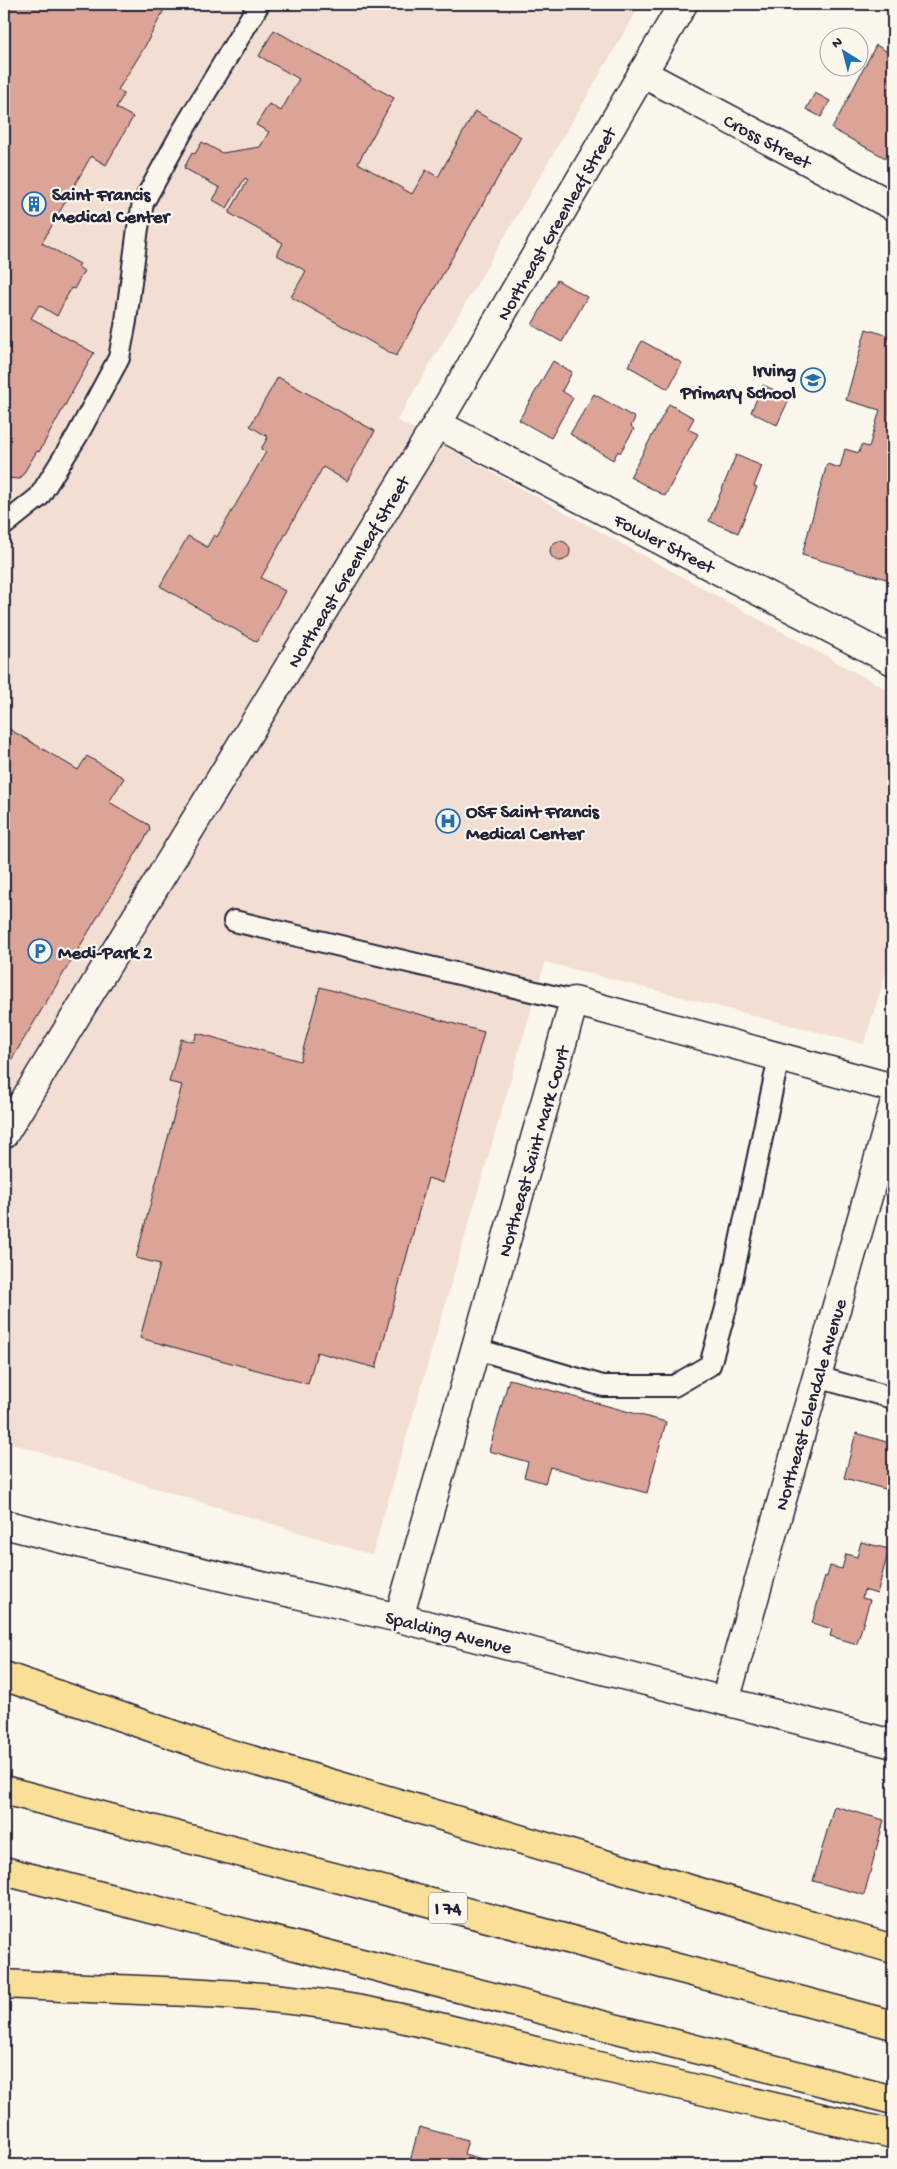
<svg xmlns="http://www.w3.org/2000/svg" width="897" height="2169" font-family="'Gochi Hand',sans-serif">
<rect width="100%" height="100%" fill="#fbf7ec"/>
<filter id="ink" filterUnits="userSpaceOnUse"><feTurbulence type="fractalNoise" baseFrequency=".02" numOctaves="2"/><feDisplacementMap in="SourceGraphic" scale="10" xChannelSelector="R" yChannelSelector="G"/><feConvolveMatrix kernelMatrix="1 2 1 2 8 2 1 2 1" color-interpolation-filters="sRGB"/></filter>
<g filter="url(#ink)">
<path fill="#f2ded2" d="M4,4H641L397,420L893,693V950L864,1044L545,962L372,1555L4,1441Z"/>
<g fill="#dca497" stroke="#22223b">
<path d="M4,4H167L144,48L118,90L124,94L116,108L133,117L106,165L91,156L42,243L80,264L78,267L84,271L74,289L71,288L57,316L39,305L31,318L94,353L39,452L37,451L20,479L4,478Z"/>
<path d="M274,30L394,98L358,163L412,194L426,170L438,177L475,111L521,137L396,356L291,297L306,271L277,255L283,243L229,213L248,180L245,178L227,208L213,200L220,188L184,168L192,153L195,154L202,142L222,153L260,147L269,132L256,125L269,104L281,111L299,79L259,56Z"/>
<path d="M876,45L893,55V162L832,129Z"/>
<path d="M815,93L830,101L821,117L806,109Z"/>
<path d="M557,280L587,297L562,342L532,325Z"/>
<path d="M866,329L893,337V581L802,555L827,464L840,468L845,449L859,453L861,445L869,447L880,410L846,400Z"/>
<path d="M642,341L682,363L668,389L628,366Z"/>
<path d="M553,361L572,372L562,391L573,398L551,438L519,420Z"/>
<path d="M278,377L375,431L347,481L323,467L261,578L285,591L257,642L160,586L188,536L207,547L214,535L217,537L266,452L261,449L268,437L250,426Z"/>
<path d="M763,385L790,397L777,425L751,412Z"/>
<path d="M594,394L635,418L631,426L634,429L620,453L618,451L613,460L570,434Z"/>
<path d="M669,404L694,418L688,429L698,434L665,496L630,477Z"/>
<path d="M736,455L762,466L754,486L757,487L738,533L709,521Z"/>
<circle cx="560" cy="551" r="10"/>
<path d="M4,726L78,770L87,756L124,778L109,802L149,825L150,830L4,1072Z"/>
<path d="M320,987L484,1032L443,1183L428,1178L376,1368L317,1352L308,1384L140,1338L160,1264L136,1258L182,1085L169,1082L181,1039L194,1042L197,1033L300,1061Z"/>
<path d="M509,1379L666,1422L647,1493L550,1467L545,1483L524,1477L528,1462L489,1451Z"/>
<path d="M856,1433L893,1444V1477L889,1490L844,1478Z"/>
<path d="M861,1542L889,1549L877,1594L864,1590L862,1598L870,1600L857,1644L830,1636L832,1629L812,1623L825,1576L827,1577L830,1566L842,1569L846,1554L857,1557Z"/>
<path d="M834,1806L884,1820L864,1895L813,1881Z"/>
<path d="M893,1868V1905L886,1903Z"/>
<path d="M419,2127L468,2140L464,2154L505,2165H409Z"/>
</g>
<g fill="none" stroke-linecap="round" stroke-linejoin="round">
<g stroke="#22223b" stroke-width="24">
<g id="service">
<path d="M4,525L39,497L77,436L119,358L126,321L138,228L143,203L182,132L259,4"/>
<path d="M234,921L574,1001"/>
<path d="M476,1349L603,1386H674L710,1365L726,1308L779,1057"/>
<path d="M817,1377L893,1398"/>
</g>
</g>
<g stroke="#22223b" stroke-width="31">
<g id="minor">
<path d="M642,73L893,206"/>
<path d="M437,424L893,661"/>
<path d="M4,1134L437,424L683,4"/>
<path d="M399,1618L574,1001L893,1088"/>
<path d="M725,1701L893,1108"/>
</g>
</g>
<g stroke="#22223b" stroke-width="31">
<path id="secondary" d="M4,1524L82,1544L399,1618L893,1744"/>
</g>
<g stroke="#22223b" stroke-width="31">
<g id="motorway">
<path d="M4,1676L214,1749L893,1949"/>
<path d="M4,1790L893,2025"/>
<path d="M4,1871L893,2100"/>
<path d="M4,1984C117,1991 231,1989 344,2007C413,2018 480,2038 548,2054C663,2082 778,2108 893,2134"/>
</g>
</g>
<use href="#service" stroke="#fbf7ec" stroke-width="20"/>
<use href="#minor" stroke="#fbf7ec" stroke-width="28"/>
<use href="#secondary" stroke="#fbf7ec" stroke-width="28"/>
<use href="#motorway" stroke="#fadf96" stroke-width="28"/>
</g>
</g>
<defs>
<g id="building-ring" transform="scale(1.25)"><circle r="9.5" fill="#fbf7ec" stroke="#1f6fb2" stroke-width="1.5"/><path d="M-4-6H4V6H1V3H-1V6H-4ZM-2.5-4.3h1.7v1.8h-1.7ZM.8-4.3h1.7v1.8H.8ZM-2.5-1h1.7V.8h-1.7ZM.8-1h1.7V.8H.8Z" fill="#1f6fb2"/></g>
<g id="school-ring" transform="scale(1.25)"><circle r="9.5" fill="#fbf7ec" stroke="#1f6fb2" stroke-width="1.5"/><path d="M0-5L7-2L0 1L-7-2ZM-4 1L0 2.5L4 1V4Q0 6-4 4Z" fill="#1f6fb2"/></g>
<g id="hospital-ring" transform="scale(1.25)"><circle r="9.5" fill="#fbf7ec" stroke="#1f6fb2" stroke-width="1.5"/><path d="M-5-5h3v3.5h4V-5h3V5h-3V1.5h-4V5h-3Z" fill="#1f6fb2"/></g>
<g id="parking-ring" transform="scale(1.25)"><circle r="9.5" fill="#fbf7ec" stroke="#1f6fb2" stroke-width="1.5"/><path d="M-3.5-5.5H1a3.5 3.5 0 0 1 0 7H-1V5.5H-3.5ZM-1-3.4V-.6H.8a1.4 1.4 0 0 0 0-2.8Z" fill="#1f6fb2"/></g>
</defs>
<g fill-rule="evenodd">
<use href="#building-ring" x="34" y="204"/>
<use href="#school-ring" x="813" y="380"/>
<use href="#hospital-ring" x="448" y="821"/>
<use href="#parking-ring" x="40" y="951"/>
</g>
<g text-anchor="middle" stroke-width="4.5" stroke-linejoin="round" paint-order="stroke">
<rect fill="#fbf7ec" stroke="#636270" stroke-width="1" x="429" y="1892.5" width="38" height="31" rx="4"/>
<g font-size="18" font-weight="bold" fill="#22223b">
<text x="448" y="1914">I 74</text>
</g>
<g font-size="19" fill="#22223b" stroke="#fbf7ec">
<text transform="translate(768 140) rotate(28)" y="7">Cross Street</text>
<text transform="translate(555 223) rotate(-60)" y="7">Northeast Greenleaf Street</text>
<text transform="translate(665 542) rotate(27)" y="7">Fowler Street</text>
<text transform="translate(347 571) rotate(-59)" y="7">Northeast Greenleaf Street</text>
<text transform="translate(532 1151) rotate(-74)" y="7">Northeast Saint Mark Court</text>
<text transform="translate(809 1404) rotate(-74)" y="7">Northeast Glendale Avenue</text>
<text transform="translate(449 1631) rotate(14)" y="7">Spalding Avenue</text>
</g>
<g font-size="19" font-weight="bold" fill="#22223b" stroke="#fbf7ec" text-anchor="start">
<text x="52" y="200">Saint Francis<tspan x="52" dy="22">Medical Center</tspan></text>
<text x="796" y="376" text-anchor="end">Irving<tspan x="796" dy="22">Primary School</tspan></text>
<text x="466" y="817">OSF Saint Francis<tspan x="466" dy="22">Medical Center</tspan></text>
<text x="58" y="958">Medi-Park 2</text>
</g>
</g>
<rect width="897" height="2169" fill="none" stroke="#fbf7ec" stroke-width="20"/>
<rect x="10" y="10" width="877" height="2149" fill="none" stroke="#22223b" stroke-width="2" filter="url(#ink)"/>
<g transform="translate(844 52) rotate(324)"><circle r="24" fill="#fbf7ec" stroke="#a4a2a5"/>
<path d="M0-4L9 19L0 12L-9 19Z" fill="#1f6fb2"/>
<text y="-8" font-size="14" font-weight="bold" text-anchor="middle" fill="#22223b">N</text>
</g>
</svg>
